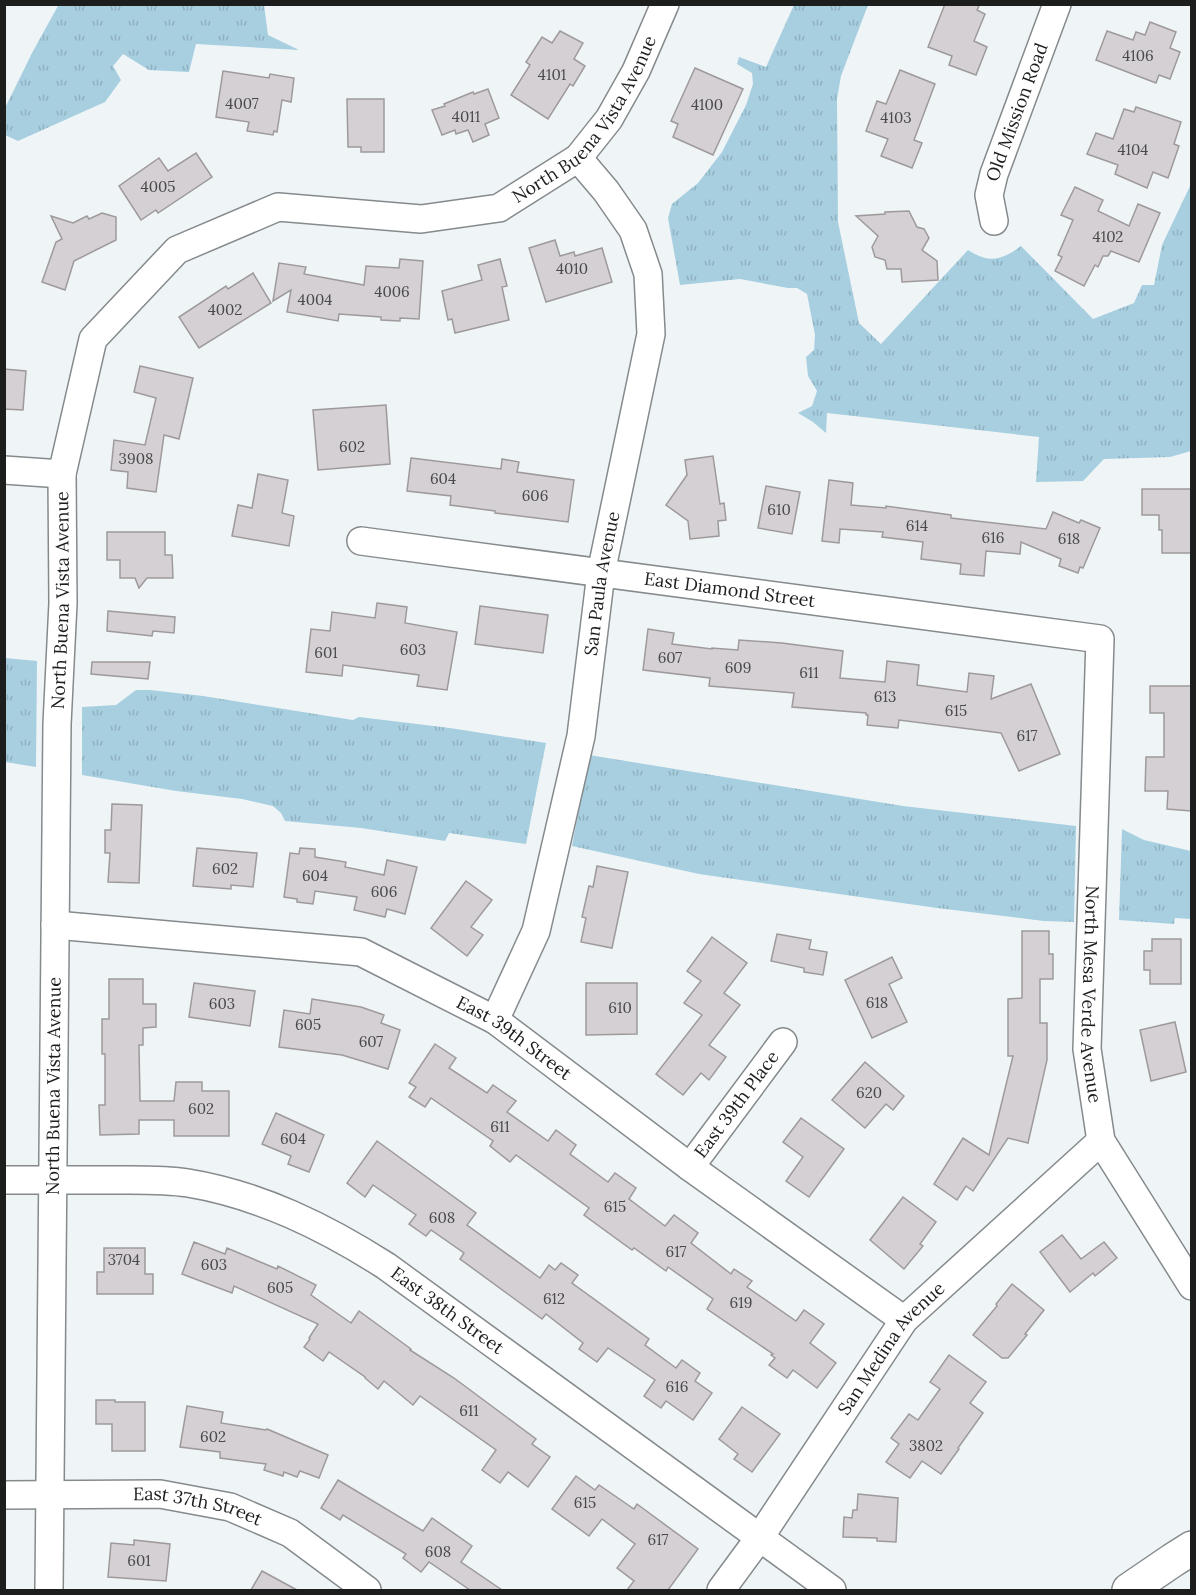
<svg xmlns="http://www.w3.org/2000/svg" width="1196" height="1595" font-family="Lora,serif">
<defs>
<pattern id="grass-tufts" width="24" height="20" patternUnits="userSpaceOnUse" patternTransform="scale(1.5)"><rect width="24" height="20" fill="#a7cfe0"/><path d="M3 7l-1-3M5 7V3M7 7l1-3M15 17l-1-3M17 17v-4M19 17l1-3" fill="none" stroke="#8fb1c0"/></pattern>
</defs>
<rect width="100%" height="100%" fill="#eff5f7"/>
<g fill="url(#grass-tufts)">
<path d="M59,4L264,5L268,35L299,50L196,44L189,72L149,70L123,54L113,66L121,80L105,102L18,141L5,135V108L32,53Z"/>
<path d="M794,5H868L841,76L837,99L838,222L859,323L881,344L968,250C989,264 1002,260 1021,246L1093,319L1134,303L1142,285H1154L1162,245L1191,184V451L1170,457L1104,459L1083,481L1036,482L1039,437L827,413L826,433L813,422L798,413L812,406L817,391L808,376L806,357L814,350L815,335L807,294L797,288H788L740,279L680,285L668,218L672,204L698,183L722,152L746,105L753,84L752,73L737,64L739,57L766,67Z"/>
<path d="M5,658L37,661L36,767L5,762Z"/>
<path d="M136,690H150L203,696L353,720L359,717L450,728L546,743L526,844L449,833L445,841L361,828L285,821L281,813L273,806L242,799L176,791L82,775V707L116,705Z"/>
<path d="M589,755L903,806L1076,826L1074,922L1044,921L937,908L699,874L572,846Z"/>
<path d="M1122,829L1144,840L1191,851V919L1175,918L1174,924L1119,920Z"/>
</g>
<g fill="#d5d0d3" stroke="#9e9a9c" stroke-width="1.5">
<path d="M945,4H980L977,10L985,14L974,41L987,47L976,75L949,65L952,56L928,47Z"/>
<path d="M1150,22L1176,32L1170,48L1180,52L1170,79L1159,75L1156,83L1096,60L1107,31L1133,40L1136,32L1145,35Z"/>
<path d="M560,31L583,43L574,59L585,66L573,86L570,84L548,119L511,95L530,65L526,62L542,37L552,43Z"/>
<path d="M695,68L743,89L713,155L673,137L678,124L671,121Z"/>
<path d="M900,70L935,84L914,140L922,143L912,168L881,156L888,139L866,131L877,101L886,104Z"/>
<path d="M223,71L269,78L270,74L294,78L291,102L282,100L277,132L274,131L273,135L247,131L249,122L216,117Z"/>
<path d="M488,89L499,118L485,124L489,135L473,142L468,130L456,134L455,130L442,135L432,110L445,106L444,104L473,92L474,94Z"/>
<path d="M347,99H384V152H361V147H348Z"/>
<path d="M1136,107L1181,122L1174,144L1179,146L1168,178L1153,172L1147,188L1115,174L1118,165L1087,154L1096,133L1113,139L1124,109L1134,112Z"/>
<path d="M196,153L212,177L158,213L156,210L141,220L119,186L159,158L168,171Z"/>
<path d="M1075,187L1103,200L1098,211L1129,226L1138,204L1160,213L1139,262L1111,251L1108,256H1103L1098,267L1095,265L1084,286L1055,271L1062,257L1058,255L1073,220L1061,215Z"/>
<path d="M909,211L917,227L924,229L929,238L922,250L937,261L938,280L902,282L901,269H887L885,260L875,257L872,247L878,236L856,216L885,214V212Z"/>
<path d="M102,213L116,217V240L74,261L65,290L42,282L56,242L62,239L51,216L73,223L87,216L89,219Z"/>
<path d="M555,240L560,256L574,252L575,256L602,248L612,282L546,302L529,248Z"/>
<path d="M400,259L423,261L419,319L400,318V321L381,320V317L339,314L338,321L287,312L291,290L273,301L279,263L306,267L304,274L364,285L366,266L399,268Z"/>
<path d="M500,259L507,286L502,287L509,320L455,333L452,319L448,320L442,291L482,280L478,265Z"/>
<path d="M253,273L271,303L199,348L179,317L226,286L228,289Z"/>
<path d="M140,366L193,378L179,439L164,435L156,492L127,488L128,472L111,470L114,440L145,445L156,398L134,392Z"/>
<path d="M4,369L26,371L23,410L4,409Z"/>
<path d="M386,405L390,464L318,470L313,410Z"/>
<path d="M713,456L720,504L724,503L726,520L718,521L719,536L690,539L688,521L666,505L687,475L685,460Z"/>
<path d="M411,458L501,469L502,459L519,462L517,472L574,480L568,522L495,513V511L450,505L451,496L407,491Z"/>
<path d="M258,474L288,480L282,513L294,516L289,546L232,536L238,505L252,508Z"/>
<path d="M829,480L853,483L851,505L886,508V506L951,515V518L1046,529L1053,512L1079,523L1081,520L1100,528L1083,568L1080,567L1078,573L1059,566L1061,559L1021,542L1020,554L986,551L984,576L960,574L961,564L921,559L923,542L882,537L883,532L840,529L839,543L822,541Z"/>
<path d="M766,486L800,492L792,534L758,528Z"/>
<path d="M1142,489H1191V553H1162V530H1159V515H1142Z"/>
<path d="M107,532H165V555H172L173,578H147L139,588L135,578H120V560H107Z"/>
<path d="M377,603L407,607L405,623L457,632L447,690L417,686L419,675L343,665L342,676L306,672L311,629L330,631L332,612L375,618Z"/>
<path d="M480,606L548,615L543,653L475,644Z"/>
<path d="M108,611L175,617L174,633L153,631L152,636L107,631Z"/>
<path d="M648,629L674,633L672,644L712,649V648L738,650L739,640L782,643L843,651L840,678L885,682L887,661L919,665L917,685L967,692L969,673L994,676L991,699L1031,684L1060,754L1019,771L1001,733L899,720L898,728L867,725L868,715H866V713L792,707L794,693L709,686L710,678L643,670Z"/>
<path d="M92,662H150L148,679L91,674Z"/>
<path d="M1150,686H1191V811L1167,809L1168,791H1145L1146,757H1164V713H1150Z"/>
<path d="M112,804L142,805L139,883L108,882L110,853H105V830H111Z"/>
<path d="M197,848L257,853L253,887L231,885V889L193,886Z"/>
<path d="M300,848L315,849V857L346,862L345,867L384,875L387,860L417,867L405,914L387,909L385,917L354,910L357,897L315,891L313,904L297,902V899L284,897L290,853L299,854Z"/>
<path d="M597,866L628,872L612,948L581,942L586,918L582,917L589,886L593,887Z"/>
<path d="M466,881L492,900L471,927L483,935L467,956L431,928Z"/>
<path d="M1022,931H1049V954H1053V979H1040V1023H1047V1060L1028,1143L1008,1138L973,1191L966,1186L957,1200L934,1184L963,1138L989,1155L1013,1056H1008V999L1022,998Z"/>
<path d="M777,934L811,940L809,949L827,952L823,975L804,972V968L771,961Z"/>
<path d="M712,937L747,963L724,993L740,1005L709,1045L726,1057L709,1080L701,1073L683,1095L656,1074L702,1015L684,1003L701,981L687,971Z"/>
<path d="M1152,939H1181V984H1150V970H1144V951H1152Z"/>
<path d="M892,957L902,978L889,984L907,1022L872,1038L845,980Z"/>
<path d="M109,979H143V1004H156V1027L143,1028V1045H139L140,1101H174L176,1082H202V1091H229V1136H174V1120H139V1134L100,1135L99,1105H105V1054H102V1019H109Z"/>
<path d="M194,983L255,991L250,1026L189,1017Z"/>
<path d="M586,983H637V1034L586,1035Z"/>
<path d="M312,999L361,1007L384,1015L381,1023L400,1030L388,1069L342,1055L279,1047L284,1010L310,1014Z"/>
<path d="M1175,1022L1186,1072L1151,1081L1140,1030Z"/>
<path d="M435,1044L456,1058L449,1068L487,1093L493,1085L516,1101L507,1112L548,1141L556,1130L576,1145L570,1154L608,1182L615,1173L636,1188L629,1199L665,1226L674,1215L698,1233L691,1243L731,1274L734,1269L752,1281L747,1287L796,1321L804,1310L824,1324L810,1343L836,1363L817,1388L793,1370L787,1378L769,1365L775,1358L771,1355L773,1354L707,1309L713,1299L668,1267L666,1271L634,1248L632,1250L584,1215L589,1208L516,1155L510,1162L490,1146L493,1141L431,1098L425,1107L409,1097L416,1087L409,1083Z"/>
<path d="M865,1062L904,1096L893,1110L886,1104L865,1128L832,1100Z"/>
<path d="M276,1113L324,1135L309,1172L288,1164L291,1156L262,1144Z"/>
<path d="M801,1118L844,1149L809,1197L786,1181L803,1157L783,1142Z"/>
<path d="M377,1141L476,1213L467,1225L540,1278L549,1265L555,1270L561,1263L578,1275L572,1283L649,1339L645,1345L676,1368L682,1360L700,1373L695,1381L712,1393L693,1420L666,1401L661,1408L644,1396L655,1380L608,1348L597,1362L579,1349L583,1343L546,1314L542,1319L460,1259L464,1253L431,1230L426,1236L409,1224L416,1215L373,1185L365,1197L347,1183Z"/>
<path d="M903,1197L936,1222L920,1244L923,1246L904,1269L870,1240Z"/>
<path d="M1062,1235L1081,1259L1104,1242L1117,1258L1095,1276L1093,1273L1070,1292L1040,1252Z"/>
<path d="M194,1242L225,1254L227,1248L277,1269L278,1266L316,1285L311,1295L351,1323L359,1311L411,1349L410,1350L454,1378L536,1439L532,1444L550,1457L528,1487L508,1472L500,1483L482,1470L496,1450L420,1396L413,1405L384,1381L378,1389L365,1378V1377L329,1352L323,1361L304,1347L310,1339L309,1338L318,1324L234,1286L232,1293L182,1274Z"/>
<path d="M104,1248H145V1274H153V1294H97V1272H104Z"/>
<path d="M1012,1284L1044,1310L1025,1334L1027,1335L1008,1358H1002L973,1335L997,1306L996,1304Z"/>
<path d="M949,1355L986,1382L970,1403L983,1413L958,1448L959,1449L941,1474L922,1461L910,1478L886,1462L899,1444L891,1438L909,1414L918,1420L940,1389L930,1382Z"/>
<path d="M96,1400H115V1402H145V1451H112V1424H96Z"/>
<path d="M187,1406L223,1412L221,1423L266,1430L267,1429L328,1455L319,1478L300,1471L297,1477L284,1472L283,1476L264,1470L266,1464L220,1458V1452L180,1447Z"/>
<path d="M742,1407L780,1434L752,1472L734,1459L738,1454L719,1439Z"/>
<path d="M576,1476L595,1490L599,1485L634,1509L637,1504L698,1549L668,1590H627L634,1581L617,1568L635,1544L602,1519L589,1536L552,1509Z"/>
<path d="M338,1480L423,1531L432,1518L472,1546L461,1562L502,1590H470L429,1562L421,1572L403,1558L406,1554L343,1515L340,1520L321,1508Z"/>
<path d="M858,1494L898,1498L896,1542L877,1541V1538L843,1537L844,1517L852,1518L853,1510H857Z"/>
<path d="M134,1540L170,1544L166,1581L108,1577L111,1543L134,1545Z"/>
<path d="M262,1571L297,1590H251Z"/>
</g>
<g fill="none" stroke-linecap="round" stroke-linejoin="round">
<g stroke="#858a8c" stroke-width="30">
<g id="minor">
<path id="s1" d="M994,221L989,195L994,174L1057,4"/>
<path d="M4,470L62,474"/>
<path id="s2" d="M361,541L1100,639L1087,1049L1101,1141L1192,1286"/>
<path id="s3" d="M55,925L361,952L495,1020L690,1167L904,1320"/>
<path id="s4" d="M495,1020L536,931L581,736L601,573L651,334L648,274L633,230L606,191L578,158"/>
<path id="s5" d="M690,1167L783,1042"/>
<path id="s6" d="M4,1180C40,1180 75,1180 110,1180C136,1180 163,1179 188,1183C260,1195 325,1227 386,1266L832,1590"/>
<path id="s7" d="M4,1495L160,1494L230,1507L290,1533L367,1590"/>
<path id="s8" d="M49,1590L57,724L63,603L62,474L93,339L177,250L278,207L421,219L499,208L578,158L609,119L636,71L665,4"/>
<path id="s9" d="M721,1590L760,1537L904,1320L1101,1141"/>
</g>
</g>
<g stroke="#858a8c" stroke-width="36">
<path id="major" d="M1129,1590L1173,1560L1192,1548"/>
</g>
<use href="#minor" stroke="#fff" stroke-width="27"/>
<use href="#major" stroke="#fff" stroke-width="33"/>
</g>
<g text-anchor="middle" stroke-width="6" stroke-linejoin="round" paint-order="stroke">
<g font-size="15" fill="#4a4a4b">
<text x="1138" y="61">4106</text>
<text x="552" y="80">4101</text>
<text x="242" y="109">4007</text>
<text x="707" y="110">4100</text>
<text x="466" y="122">4011</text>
<text x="896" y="123">4103</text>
<text x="1133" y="155">4104</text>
<text x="158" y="192">4005</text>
<text x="1108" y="242">4102</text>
<text x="572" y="274">4010</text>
<text x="392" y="297">4006</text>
<text x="315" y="305">4004</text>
<text x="225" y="315">4002</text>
<text x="352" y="452">602</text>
<text x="136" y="464">3908</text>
<text x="443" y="484">604</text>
<text x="535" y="501">606</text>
<text x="779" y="515">610</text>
<text x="917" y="531">614</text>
<text x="993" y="543">616</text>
<text x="1069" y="544">618</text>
<text x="413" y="655">603</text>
<text x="326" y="658">601</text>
<text x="670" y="663">607</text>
<text x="738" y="673">609</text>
<text x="809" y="678">611</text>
<text x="885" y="702">613</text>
<text x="956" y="716">615</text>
<text x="1027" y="741">617</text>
<text x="225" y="874">602</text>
<text x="315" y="881">604</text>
<text x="384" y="897">606</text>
<text x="877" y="1008">618</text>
<text x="222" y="1009">603</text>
<text x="620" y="1013">610</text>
<text x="308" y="1030">605</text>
<text x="371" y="1047">607</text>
<text x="869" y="1098">620</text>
<text x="201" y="1114">602</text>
<text x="500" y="1132">611</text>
<text x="293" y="1144">604</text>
<text x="615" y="1212">615</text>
<text x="442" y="1223">608</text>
<text x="676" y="1257">617</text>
<text x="124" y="1265">3704</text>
<text x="214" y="1270">603</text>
<text x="280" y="1293">605</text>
<text x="554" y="1304">612</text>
<text x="741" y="1308">619</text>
<text x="677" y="1392">616</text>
<text x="469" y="1416">611</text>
<text x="213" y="1442">602</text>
<text x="926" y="1451">3802</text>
<text x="585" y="1508">615</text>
<text x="658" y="1545">617</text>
<text x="438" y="1557">608</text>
<text x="139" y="1566">601</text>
</g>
<g font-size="18" fill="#1c1e1e" stroke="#fff">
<text dy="6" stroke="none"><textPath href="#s1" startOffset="114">Old Mission Road</textPath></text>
<text dy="6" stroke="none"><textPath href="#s8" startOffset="1836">North Buena Vista Avenue</textPath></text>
<text dy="6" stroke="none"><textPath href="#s4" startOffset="452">San Paula Avenue</textPath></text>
<text dy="6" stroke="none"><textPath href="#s2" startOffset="372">East Diamond Street</textPath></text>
<text dy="6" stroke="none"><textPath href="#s8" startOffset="990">North Buena Vista Avenue</textPath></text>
<text dy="6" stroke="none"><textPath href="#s2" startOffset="1101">North Mesa Verde Avenue</textPath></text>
<text dy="6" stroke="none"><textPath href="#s3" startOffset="483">East 39th Street</textPath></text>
<text dy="6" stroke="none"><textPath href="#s8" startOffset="504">North Buena Vista Avenue</textPath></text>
<text dy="6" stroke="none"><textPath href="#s5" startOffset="78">East 39th Place</textPath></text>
<text dy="6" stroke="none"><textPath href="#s6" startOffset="476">East 38th Street</textPath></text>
<text dy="6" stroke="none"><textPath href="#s9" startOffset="296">San Medina Avenue</textPath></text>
<text dy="6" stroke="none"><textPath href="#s7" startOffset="195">East 37th Street</textPath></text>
</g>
</g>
<rect width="1196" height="1595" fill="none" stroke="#1c1e1e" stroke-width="12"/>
</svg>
